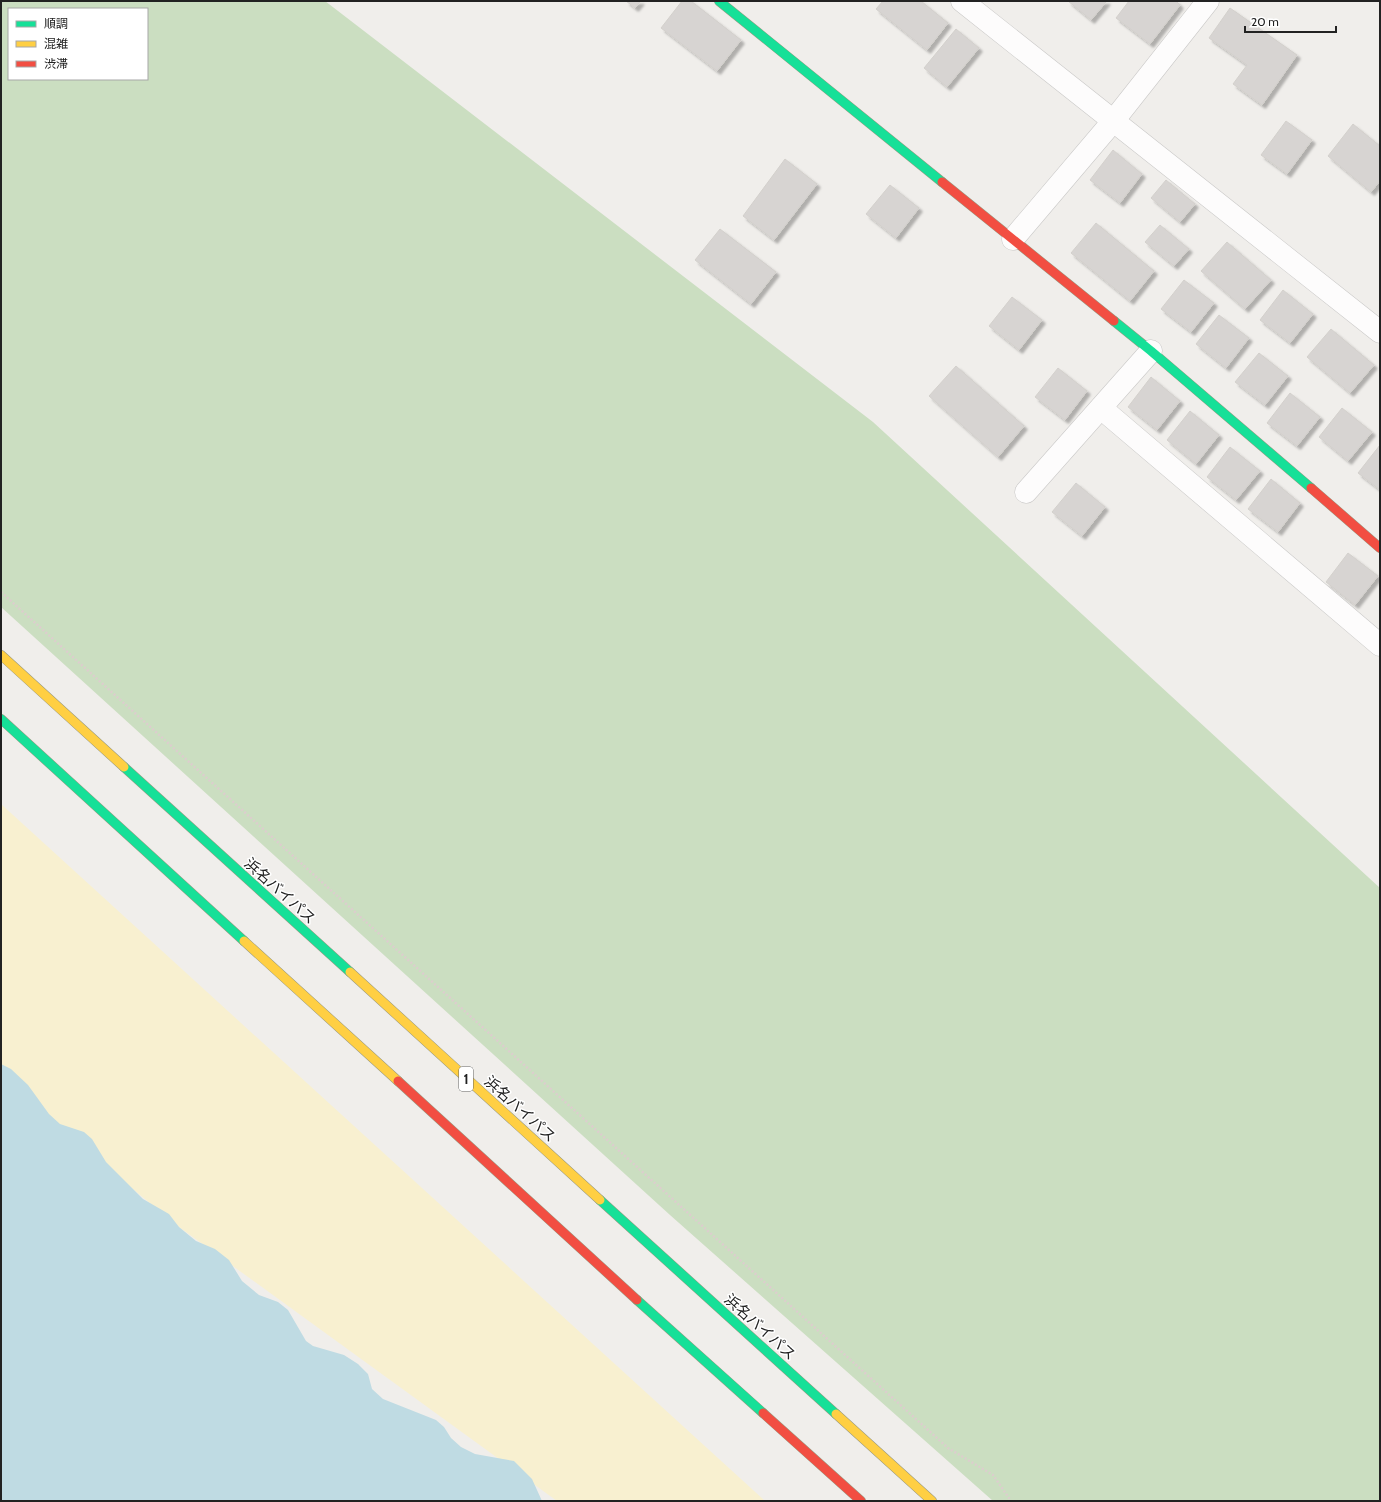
<svg xmlns="http://www.w3.org/2000/svg" width="1381" height="1502" font-family="Cabin,'Noto Sans JP',sans-serif">
<defs>
<filter id="shadow"><feDropShadow dx="3.5" dy="3.5" stdDeviation="1" flood-color="#0004"/></filter>
</defs>
<rect width="100%" height="100%" fill="#f0eeeb"/>
<path fill="#cbdec1" fill-rule="evenodd" d="M1,1H325L873,422L1380,888V1501H993L670,1215L1,607ZM9,9H147V79H9Z"/>
<path fill="#f8f0d0" d="M1,804L765,1501H557L179,1227L1,1081Z"/>
<path fill="#bfdbe3" d="M1,1064L11,1069L28,1085L49,1114L60,1124L84,1132L92,1139L106,1162L143,1199L169,1214L179,1227L196,1241L215,1249L229,1260L242,1281L259,1295L278,1302L288,1310L306,1341L313,1346L344,1355L358,1364L368,1374L372,1389L383,1399L436,1420L444,1427L451,1438L461,1447L475,1454L514,1461L532,1479L542,1501H1Z"/>
<g fill="#d7d4d2" stroke="#d3d0cc" filter="url(#shadow)">
<path d="M626,1H641L635,8Z"/>
<path d="M682,1H691L741,40L717,71L661,28Z"/>
<path d="M883,1H921L948,23L927,50L876,9Z"/>
<path d="M1068,1H1107L1091,20Z"/>
<path d="M1129,1H1176L1180,5L1150,44L1116,18Z"/>
<path d="M1230,8L1297,55L1262,105L1233,84L1247,65L1209,38Z"/>
<path d="M956,29L979,48L947,87L924,68Z"/>
<path d="M1286,121L1312,140L1287,174L1261,155Z"/>
<path d="M1353,124L1380,146V181L1371,192L1328,156Z"/>
<path d="M1113,150L1142,174L1120,203L1090,180Z"/>
<path d="M785,159L817,184L774,240L743,216Z"/>
<path d="M1166,180L1195,204L1180,222L1151,198Z"/>
<path d="M890,185L919,208L896,238L866,214Z"/>
<path d="M1096,223L1154,271L1130,301L1071,253Z"/>
<path d="M1160,225L1189,249L1174,266L1145,242Z"/>
<path d="M720,229L776,272L751,304L695,260Z"/>
<path d="M1227,242L1271,280L1245,309L1201,271Z"/>
<path d="M1184,280L1214,303L1191,332L1161,309Z"/>
<path d="M1283,290L1313,314L1290,343L1260,320Z"/>
<path d="M1012,297L1042,320L1019,350L989,326Z"/>
<path d="M1219,315L1249,338L1226,368L1196,344Z"/>
<path d="M1331,329L1374,365L1350,393L1307,357Z"/>
<path d="M1259,353L1288,376L1265,405L1235,382Z"/>
<path d="M956,366L1024,426L998,457L929,396Z"/>
<path d="M1058,368L1087,391L1065,420L1035,397Z"/>
<path d="M1151,377L1180,401L1157,430L1128,407Z"/>
<path d="M1290,393L1320,417L1297,446L1267,423Z"/>
<path d="M1342,408L1372,432L1348,461L1319,437Z"/>
<path d="M1190,411L1219,435L1196,464L1167,440Z"/>
<path d="M1380,445V490L1358,473Z"/>
<path d="M1230,447L1260,471L1236,500L1207,477Z"/>
<path d="M1271,479L1300,503L1278,532L1248,509Z"/>
<path d="M1076,483L1105,507L1082,536L1052,512Z"/>
<path d="M1348,553L1378,576L1355,605L1326,582Z"/>
</g>
<g fill="none" stroke-linecap="round" stroke-linejoin="round">
<g stroke="#c9c8c7" stroke-width="23">
<g id="street">
<path d="M962,1L1380,332"/>
<path d="M1013,239L1114,120L1208,1"/>
<path d="M1101,408L1380,645"/>
<path d="M1026,492L1151,351"/>
</g>
</g>
<g stroke="#999a82" stroke-width="10">
<g id="fast">
<path d="M719,1L942,182"/>
<path d="M1114,321L1151,351L1311,488"/>
<path d="M1,719L244,941"/>
<path d="M124,767L350,972"/>
<path d="M600,1200L836,1414"/>
<path d="M637,1300L763,1413"/>
</g>
</g>
<g stroke="#999a82" stroke-width="10">
<g id="slow">
<path d="M1,655L124,767"/>
<path d="M244,941L398,1081"/>
<path d="M350,972L600,1200"/>
<path d="M836,1414L932,1501"/>
</g>
</g>
<g stroke="#999a82" stroke-width="10">
<g id="jam">
<path d="M942,182L1114,321"/>
<path d="M1311,488L1380,548"/>
<path d="M398,1081L637,1300"/>
<path d="M763,1413L861,1501"/>
</g>
</g>
<path stroke="#dccecd" stroke-width="2.5" stroke-dasharray="2 2" stroke-linecap="butt" d="M1,592L948,1448L993,1475L1011,1501"/>
<use href="#street" stroke="#fdfcfc" stroke-width="22"/>
<use href="#fast" stroke="#16e098" stroke-width="9"/>
<use href="#slow" stroke="#ffcf43" stroke-width="9"/>
<use href="#jam" stroke="#f24e42" stroke-width="9"/>
</g>
<g text-anchor="middle" stroke-width="3" stroke-linejoin="round" paint-order="stroke">
<rect fill="#fff" stroke="#646464" stroke-width="1" x="459" y="1067" width="14" height="24" rx="3"/>
<g font-size="14" font-weight="bold" fill="#222">
<text x="466" y="1084">1</text>
</g>
<g font-size="15" fill="#222" stroke="#fff">
<text transform="translate(280 891) rotate(42)" y="5">浜名バイパス</text>
<text transform="translate(520 1109) rotate(42)" y="5">浜名バイパス</text>
<text transform="translate(760 1327) rotate(42)" y="5">浜名バイパス</text>
</g>
</g>
<rect width="1381" height="1502" fill="none" stroke="#222222" stroke-width="4"/>
<rect x="8" y="8" width="140" height="72" fill="#ffffff" stroke="#a7a7a7"/>
<rect x="16" y="21" width="20" height="6" fill="#16e098" stroke="#a7a7a7"/>
<text x="44" y="28" font-size="12" fill="#222222">順調</text>
<rect x="16" y="41" width="20" height="6" fill="#ffcf43" stroke="#a7a7a7"/>
<text x="44" y="48" font-size="12" fill="#222222">混雑</text>
<rect x="16" y="61" width="20" height="6" fill="#f24e42" stroke="#a7a7a7"/>
<text x="44" y="68" font-size="12" fill="#222222">渋滞</text>
<path d="M1245 26v6h91v-6" fill="none" stroke="#222222" stroke-width="2"/>
<text x="1251" y="26" font-size="12" fill="#222222" stroke="#ffffff" stroke-width="3" paint-order="stroke">20 m</text>
</svg>
